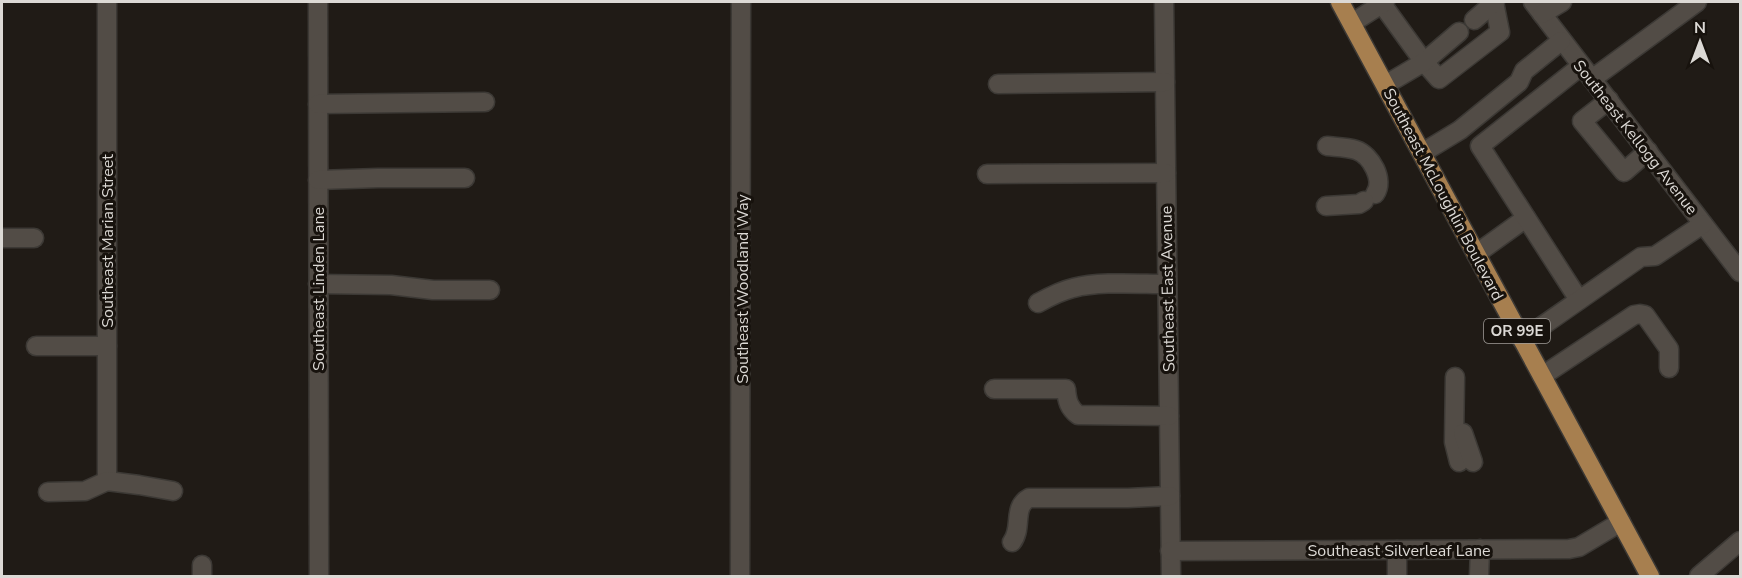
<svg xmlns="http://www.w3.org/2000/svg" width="1742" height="578" font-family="'Nunito Sans',sans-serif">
<rect width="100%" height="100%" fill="#201b16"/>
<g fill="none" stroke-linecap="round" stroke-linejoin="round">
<g stroke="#3c3935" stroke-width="21">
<g id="minor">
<path d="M318,2L319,576"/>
<path d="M1164,2L1171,576"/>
<path d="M1533,2L1740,272"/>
<path d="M1382,4L1424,62L1439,79L1500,32L1494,2"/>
<path d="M1542,14L1562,2"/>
<path d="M1474,20L1495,2"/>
<path d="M1352,23L1385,2"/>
<path d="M1592,79L1697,2"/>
<path d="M998,84L1165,82"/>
<path d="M1385,85L1424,62L1459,32"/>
<path d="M1609,100L1582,121L1624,172L1648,151"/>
<path d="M318,104L485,102"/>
<path d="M1327,146C1336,147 1347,147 1356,150C1371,155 1385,180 1375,194"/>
<path d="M1422,153L1460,130L1519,82L1524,71L1561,41"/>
<path d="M987,174L1166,173"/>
<path d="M318,180L378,178H465"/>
<path d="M1326,206L1359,204L1364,201"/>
<path d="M2,238H34"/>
<path d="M1476,254L1526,218"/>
<path d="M318,284L391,285L433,290H490"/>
<path d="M1579,300L1480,146L1581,66"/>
<path d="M1038,303C1049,297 1060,291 1073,288C1100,281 1138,284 1167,284"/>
<path d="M1522,340L1641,257L1655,256L1703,224"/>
<path d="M36,346H107"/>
<path d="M1542,376L1634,315L1640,314L1645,315L1669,349V368"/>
<path d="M1455,377L1454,442L1459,462"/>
<path d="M994,389H1066C1067,401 1069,408 1078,415L1169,416"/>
<path d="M1463,433L1473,462"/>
<path d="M107,481V2"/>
<path d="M48,492L85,491L107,481L139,485L173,491"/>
<path d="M1012,542C1023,528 1012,507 1029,498H1128L1170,496"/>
<path d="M1397,550V576"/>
<path d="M1170,551L1569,549L1579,547L1621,522"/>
<path d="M202,565V576"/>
<path d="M740,576L741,2"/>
<path d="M1479,576L1480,549"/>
<path d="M1699,576L1740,541"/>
</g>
</g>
<g stroke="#3c3935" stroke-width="21">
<path id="major" d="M1340,2L1650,576"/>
</g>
<use href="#minor" stroke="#524c46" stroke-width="18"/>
<use href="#major" stroke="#a77f4f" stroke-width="18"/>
</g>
<g text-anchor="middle" stroke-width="6" stroke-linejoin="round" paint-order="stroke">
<rect fill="#17120d" stroke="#a19d99" stroke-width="1.5" x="1484" y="319" width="66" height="24" rx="4.5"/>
<g font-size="15" font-weight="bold" fill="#dcd9d5">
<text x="1517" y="336">OR 99E</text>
</g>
<g font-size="16" fill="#dcd9d5" stroke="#17120d">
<text transform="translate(1636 137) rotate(52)" y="6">Southeast Kellogg Avenue</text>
<text transform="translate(1444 194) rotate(62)" y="6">Southeast McLoughlin Boulevard</text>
<text transform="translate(107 241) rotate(-90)" y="6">Southeast Marian Street</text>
<text transform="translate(318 289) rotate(-90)" y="6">Southeast Linden Lane</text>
<text transform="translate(742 289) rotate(-90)" y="6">Southeast Woodland Way</text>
<text transform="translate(1167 289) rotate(-91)" y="6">Southeast East Avenue</text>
<text x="1399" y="556">Southeast Silverleaf Lane</text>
</g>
</g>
<rect width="1742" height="578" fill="none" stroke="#dcd9d5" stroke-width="6"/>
<g transform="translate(1700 42)" stroke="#17120d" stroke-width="4.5" paint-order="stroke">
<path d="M0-4.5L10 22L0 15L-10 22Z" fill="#dcd9d5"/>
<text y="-9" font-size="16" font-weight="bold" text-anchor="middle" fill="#dcd9d5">N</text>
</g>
</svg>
